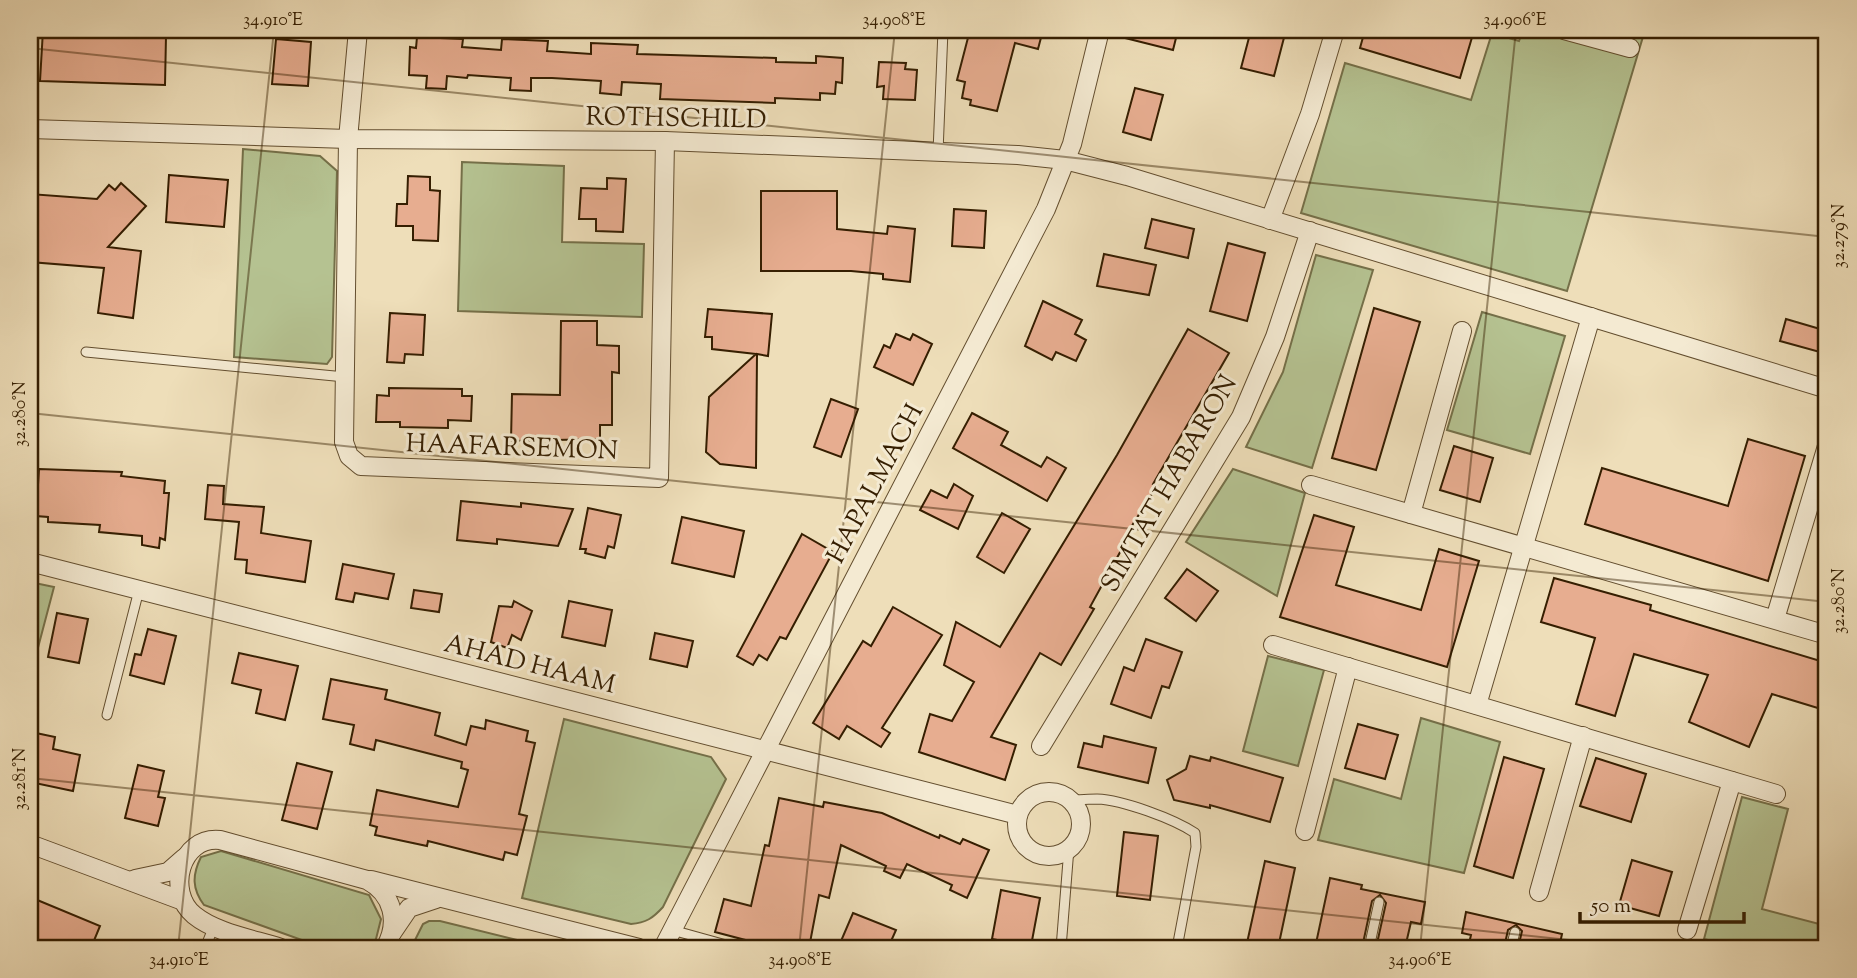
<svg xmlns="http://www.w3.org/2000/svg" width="1857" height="978" font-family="'Sorts Mill Goudy',serif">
<rect width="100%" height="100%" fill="#eedeb9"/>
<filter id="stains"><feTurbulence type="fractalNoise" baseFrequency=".00286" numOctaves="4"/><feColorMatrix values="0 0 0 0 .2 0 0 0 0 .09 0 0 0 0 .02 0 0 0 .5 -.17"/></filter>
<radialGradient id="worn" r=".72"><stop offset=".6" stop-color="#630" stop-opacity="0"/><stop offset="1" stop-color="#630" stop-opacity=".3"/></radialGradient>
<g fill="#b5c291" stroke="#757049" stroke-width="2">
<path d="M1523,30H1645L1567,291L1301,213L1345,63L1471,100L1492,33L1519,41Z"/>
<path d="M243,149L320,156L337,171L332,357L327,364L234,357Z"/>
<path d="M462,162L564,166L562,242L644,244L642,317L458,311Z"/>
<path d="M1316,255L1373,270L1312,468L1246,447L1283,372Z"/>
<path d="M1482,312L1565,336L1530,454L1447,430Z"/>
<path d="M1233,469L1305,493L1277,596L1186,542Z"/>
<path d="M30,582L54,587L30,678Z"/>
<path d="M1268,656L1324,670L1298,766L1243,751Z"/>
<path d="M1421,718L1500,742L1464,873L1318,840L1334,779L1401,799Z"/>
<path d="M564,719L711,757L726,779L663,907C653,918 646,923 631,924L522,898Z"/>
<path d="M1742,797L1788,809L1762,909L1827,926V948H1738L1704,939Z"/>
<path d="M221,851L369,895L381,919L376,939L366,948H324L204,905C192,889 192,875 201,857Z"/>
<path d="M429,921H440L550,948H411L423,924Z"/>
</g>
<g fill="#e7ad90" stroke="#351e01" stroke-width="2">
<path d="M43,30H100V34L166,36L165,85L40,81Z"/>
<path d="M970,30H1043L1038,49L1015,43L997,111L970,105L971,100L962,98L965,82L957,80Z"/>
<path d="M1118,30H1178L1173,50L1117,36Z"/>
<path d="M1251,30H1286L1274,76L1241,68Z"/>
<path d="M1365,30H1458L1473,34L1460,78L1360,48Z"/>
<path d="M417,37L463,39L462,47L501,50L502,39L548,41L547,51L591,54V43L638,45L637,54L776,58V62L816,63V56L843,58L842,83L836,82L835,94L820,93V100L775,98V103L660,99L661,84L622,82L621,95L600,93L601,81L552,78H531V91L510,90L511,78L468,75L467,78L447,76L446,89L426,88L427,76L409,75L410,47L416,48Z"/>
<path d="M276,39L311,42L308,86L272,84Z"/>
<path d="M879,62L906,63L905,69L917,70L915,100L883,99L884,86L877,87Z"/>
<path d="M1135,88L1163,95L1151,140L1123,132Z"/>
<path d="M169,175L228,180L224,227L166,222Z"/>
<path d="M408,176L430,177V190L440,191L438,241L413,240V226H396L397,204H407Z"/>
<path d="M607,178L626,179L623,232L596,231V219H579L581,188L607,189Z"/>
<path d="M121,183L146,206L108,247L141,251L133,318L98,313L104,268L30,262V194L97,199L109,185L115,190Z"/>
<path d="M761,191H837V229L887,234L888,226L915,229L910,282L883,279V274L851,271H761Z"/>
<path d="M954,209L986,211L984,248L952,246Z"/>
<path d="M1152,219L1194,229L1188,258L1145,248Z"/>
<path d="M1228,243L1265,253L1247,321L1210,311Z"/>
<path d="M1104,254L1156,265L1149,295L1097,286Z"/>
<path d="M1043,301L1082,320L1075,334L1086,340L1076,361L1056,352L1052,360L1025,346Z"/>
<path d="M1374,308L1420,322L1376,470L1332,458Z"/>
<path d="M708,309L772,314L768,356L757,354L756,468L720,464L706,452L709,397L756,354L712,349V337H705Z"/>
<path d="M390,313L425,315L423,355L405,354L404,363L387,362Z"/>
<path d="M1786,319L1827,331V354L1780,341Z"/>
<path d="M561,321H597V345L619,346V373L612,372V425H600V439L511,441L512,394L560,395Z"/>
<path d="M1188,329L1229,353L1153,484L1157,486L1121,543L1124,545L1090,607L1094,609L1061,665L1040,653L991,737L1016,745L1005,780L919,752L930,714L952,721L974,682L944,665L956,622L1000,647L1117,455Z"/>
<path d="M896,334L910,340L913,334L932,344L913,385L874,367L884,345L890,348Z"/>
<path d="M389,388L462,389V396H472L471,421L448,420V428L400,427V422H376L377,395L389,396Z"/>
<path d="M831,399L858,409L841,457L814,447Z"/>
<path d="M972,413L1008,432L1001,445L1041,467L1047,457L1066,468L1047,501L953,448Z"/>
<path d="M1748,439L1805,456L1768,581L1585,524L1602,468L1728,506Z"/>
<path d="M1454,446L1493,458L1480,502L1440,490Z"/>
<path d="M39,469L122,472L121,476L165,481L164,493H169L165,540L160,538L159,548L142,545V536L99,532L100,525L48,522V517L36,516Z"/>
<path d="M954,484L973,496L958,529L920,510L931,490L947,498Z"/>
<path d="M208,485L224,486L223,504L264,507L261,533L311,541L305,582L246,573L247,560L235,559L239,522L205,519Z"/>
<path d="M461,501L521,507V503L573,509L558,546L497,539V544L457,540Z"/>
<path d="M588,508L621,515L614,548L608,546L605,558L585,553L586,549H580Z"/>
<path d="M1002,513L1030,529L1004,573L977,557Z"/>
<path d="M1314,515L1354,527L1336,585L1421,610L1439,549L1479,561L1447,667L1280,617Z"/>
<path d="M682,517L744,531L734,577L672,563Z"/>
<path d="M802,534L833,552L786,639L780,637L767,660L759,655L753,665L737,656Z"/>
<path d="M343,564L394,574L388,599L355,593L353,602L336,599Z"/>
<path d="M1187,569L1218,591L1196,621L1165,598Z"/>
<path d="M1554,578L1651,605L1650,610L1827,663V687L1821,709L1772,694L1749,747L1689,722L1708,675L1634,654L1615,716L1576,704L1595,638L1541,622Z"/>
<path d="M414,590L442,594L439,612L411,608Z"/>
<path d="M514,601L532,611L521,640L512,635L507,648L491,642L499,606L512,607Z"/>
<path d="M569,601L612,610L605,646L562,637Z"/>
<path d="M893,607L942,635L882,728L890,733L881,747L847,726L839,739L813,723L863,641L871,646Z"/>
<path d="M57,613L88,619L79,663L48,657Z"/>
<path d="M148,629L176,636L164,684L130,675L135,654L141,655Z"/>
<path d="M655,633L693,641L687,667L650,659Z"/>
<path d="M1146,639L1182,652L1169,688L1162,686L1151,718L1111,704L1124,667L1134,671Z"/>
<path d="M239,653L298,666L285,720L256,713L261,690L232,683Z"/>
<path d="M331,679L387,690L385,699L440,713L435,735L466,745L471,726L485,729L486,720L528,731L526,741L535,743L519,814L527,816L517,855L505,852L503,860L428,841L427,846L375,835L377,827L370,825L377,790L458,807L468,770L461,768L462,762L376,740L374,750L350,744L354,725L323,719Z"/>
<path d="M1358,724L1398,735L1385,779L1345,768Z"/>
<path d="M36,733L55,737L53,749L80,755L73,791L30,782V763Z"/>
<path d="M1104,736L1156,748L1148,783L1078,767L1084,743L1102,747Z"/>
<path d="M1190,756L1210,761L1211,757L1283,778L1270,822L1210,805V808L1174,800L1167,780L1186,769Z"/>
<path d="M1504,757L1544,769L1513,878L1474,866Z"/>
<path d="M1596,758L1646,774L1631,822L1580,806Z"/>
<path d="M297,763L332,772L317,829L282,820Z"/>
<path d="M138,765L164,771L158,797L165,798L158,826L125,818Z"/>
<path d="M779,798L823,807L824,802L882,813L939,838L940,835L960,844L963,839L989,850L967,898L950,890L952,885L907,864L900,878L884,871L886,866L841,845L829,898L819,895L809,948H776L715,932L724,899L751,906L765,845L769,846Z"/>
<path d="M1124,832L1158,836L1150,900L1117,896Z"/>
<path d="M1632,860L1672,872L1659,916L1619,905Z"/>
<path d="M1265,861L1295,868L1278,948L1247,943Z"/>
<path d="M1330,878L1362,885L1361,889L1425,902L1421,924L1411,922L1405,948H1376L1386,903L1380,895L1372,901L1362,948H1315Z"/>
<path d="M1001,890L1040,898L1031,946L992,939Z"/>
<path d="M30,897L100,926L91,948H30Z"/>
<path d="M1466,912L1562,934L1559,948H1518L1522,931L1516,925L1508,930L1504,948H1468L1471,935L1462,933Z"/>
<path d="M853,913L896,930L888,948H838Z"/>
</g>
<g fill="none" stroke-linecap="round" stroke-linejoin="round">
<g stroke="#634e2f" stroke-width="11">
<g id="service">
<path d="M938,152L943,30"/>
<path d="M86,352L345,377"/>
<path d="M107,715L139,590"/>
<path d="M1070,800C1079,800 1089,799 1097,799C1123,800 1174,819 1195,833L1196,847L1177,948"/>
<path d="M672,930L737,948"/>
<path d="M205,948L214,926"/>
<path d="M1061,948L1069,848"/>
<path d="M1369,948L1379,902"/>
<path d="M1511,948L1515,932"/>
</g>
</g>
<g stroke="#634e2f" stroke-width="20">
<g id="minor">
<path d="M358,30L348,139L344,442L349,456L361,466L659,478L665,141"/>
<path d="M1564,30L1630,48"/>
<path d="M30,129L348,139L665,141L1018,155L1065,160L1127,176L1827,389"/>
<path d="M1270,220L1310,114L1335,30"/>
<path d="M1311,485L1827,635"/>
<path d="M1411,514L1462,331"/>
<path d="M30,562L1018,815"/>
<path d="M1775,619L1827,446"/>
<path d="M1273,645L1776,794"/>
<path d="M1477,705L1591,317"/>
<path d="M1041,746L1241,417L1275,337L1310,231"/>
<circle cx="1049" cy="824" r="32"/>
<path d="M1305,831L1348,667"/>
<path d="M30,844L183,901"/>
<path d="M135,879L168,872L184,858"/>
<path d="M371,880L639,948"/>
<path d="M1539,892L1583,736"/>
<path d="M1687,930L1732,781"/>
<path d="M392,933L409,908L436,899"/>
<path d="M281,948C253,939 216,933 194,915C166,892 180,836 220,840L367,880C393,894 400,922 385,948"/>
<path d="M663,948L1046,209L1072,144L1100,30"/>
</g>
</g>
<use href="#service" stroke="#f4ead2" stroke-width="9"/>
<use href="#minor" stroke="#f4ead2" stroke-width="18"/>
</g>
<path fill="none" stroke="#351e01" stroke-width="2" stroke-opacity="0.45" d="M30,48L1827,237M30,413L1827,602M30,778L1645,948M178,948L274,30M799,948L895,30M1420,948L1516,30"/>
<g text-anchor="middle" stroke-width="6" stroke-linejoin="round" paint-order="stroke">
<g font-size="26" fill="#351e01" stroke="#f4ead2">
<text transform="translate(676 117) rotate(1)" y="9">ROTHSCHILD</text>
<text transform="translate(512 446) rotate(2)" y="9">HAAFARSEMON</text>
<text transform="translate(874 483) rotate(-62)" y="9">HAPALMACH</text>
<text transform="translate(1168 483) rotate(-60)" y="9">SIMTAT HABARON</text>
<text transform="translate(530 663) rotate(14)" y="9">AHAD HAAM</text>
</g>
</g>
<rect width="1857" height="978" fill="none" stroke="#eedeb9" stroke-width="77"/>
<path d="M1580 912v10h164v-10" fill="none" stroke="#351e01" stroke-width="3.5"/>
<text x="1591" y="912" font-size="21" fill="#351e01" stroke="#f4ead2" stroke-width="5" paint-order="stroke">50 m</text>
<rect x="38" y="38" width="1780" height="902" fill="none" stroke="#351e01" stroke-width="2.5"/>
<g font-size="18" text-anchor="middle" fill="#351e01">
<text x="273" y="25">34.910°E</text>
<text x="894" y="25">34.908°E</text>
<text x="1515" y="25">34.906°E</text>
<text transform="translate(1838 236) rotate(-90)" y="6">32.279°N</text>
<text transform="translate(19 414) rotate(-90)" y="6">32.280°N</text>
<text transform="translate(1838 601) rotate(-90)" y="6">32.280°N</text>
<text transform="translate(19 779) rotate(-90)" y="6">32.281°N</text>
<text x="179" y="965">34.910°E</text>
<text x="800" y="965">34.908°E</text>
<text x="1420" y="965">34.906°E</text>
</g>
<rect width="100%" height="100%" filter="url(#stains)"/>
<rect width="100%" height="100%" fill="url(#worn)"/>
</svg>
